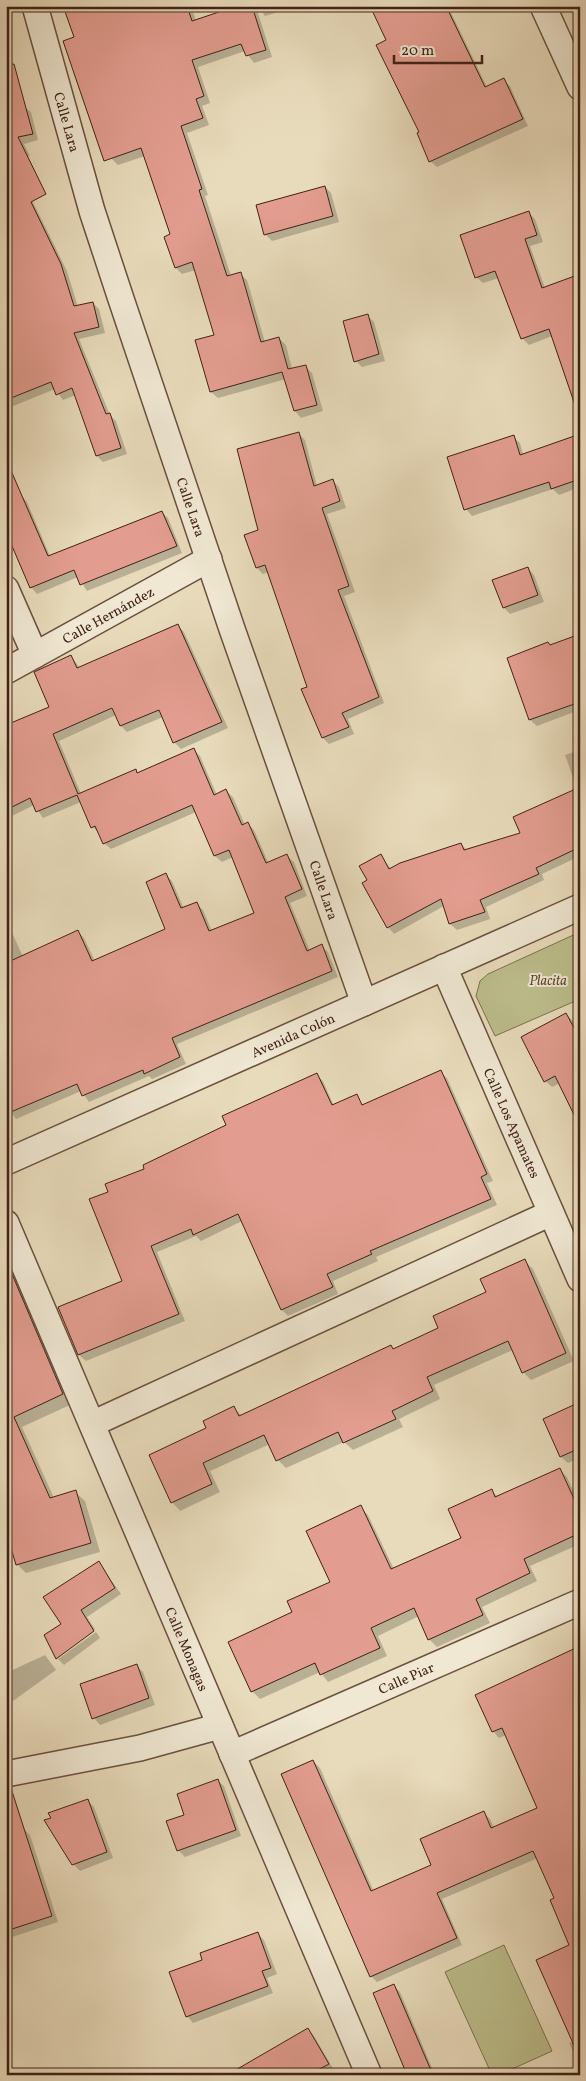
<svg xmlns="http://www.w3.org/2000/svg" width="586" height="2081" font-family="Vollkorn,serif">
<rect width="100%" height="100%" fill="#e8dbbb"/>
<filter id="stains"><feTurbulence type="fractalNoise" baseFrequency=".004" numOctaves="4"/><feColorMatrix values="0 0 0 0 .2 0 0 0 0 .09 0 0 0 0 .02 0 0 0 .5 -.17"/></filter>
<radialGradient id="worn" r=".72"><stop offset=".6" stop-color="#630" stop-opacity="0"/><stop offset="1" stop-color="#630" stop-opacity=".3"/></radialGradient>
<g fill="#bcbe8c" stroke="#7e7051">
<path d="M580,932V999L495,1036L476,996L480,981L488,974Z"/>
<path d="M504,1945L552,2051L499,2075H492L445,1972Z"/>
</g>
<g fill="#0003">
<path d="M64,6H191L196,21L241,6H253L257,10L272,57L254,63L245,51L198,67L210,103L202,106L209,125L187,133L208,195L205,196L231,276L240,274L247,280L265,342L279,338L286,345L292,369L305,366L312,373L323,411L301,418L295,411L286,379L218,398L211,392L216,336L196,270L182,274L176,268L172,235L145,156L118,165L111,158Z"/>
<path d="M258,6H298L265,16Z"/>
<path d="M372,6H448L487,87L503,80L510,86L528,126L437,167L430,161L388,40Z"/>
<path d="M6,46L9,49L23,106L31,112L38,140L24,144L30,156L6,163Z"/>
<path d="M325,187L331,193L339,222L272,241L266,235L257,206Z"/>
<path d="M28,192L67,271L78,307L93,303L99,309L105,333L79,339L110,415L116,421L127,454L103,462L97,456L76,395L63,400L55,389L6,409V193Z"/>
<path d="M529,213L535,219L543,242L530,246L545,288L580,277V415L552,336L529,345L522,338L499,278L483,283L476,277Z"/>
<path d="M367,315L374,322L385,361L362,367L356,361Z"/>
<path d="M299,434L305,440L317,486L332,480L339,487L346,508L327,514L355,592L344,596L384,703L348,719L354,734L329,744L323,738L308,688L269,572L263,574L257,568L246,536L260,531Z"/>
<path d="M580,435V487L559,495L553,489L472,516L466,509L513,437L520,443L523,455Z"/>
<path d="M21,495L27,502L50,556L162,512L168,518L182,553L87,591L78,577L37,594L31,587Z"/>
<path d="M528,568L534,575L544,602L510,614L504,608Z"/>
<path d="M178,626L184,632L228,728L181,749L175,743L163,717L127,732L121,726L116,715L59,741L81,794L136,771L139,774L194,750L200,756L217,795L226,791L233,797L245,825L248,824L254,830L269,864L287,856L294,862L307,896L290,903L310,951L321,946L328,952L338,977L177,1044L186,1064L152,1079L149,1076L89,1102L81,1091L16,1119L6,1106V919L23,957L78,932L84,938L95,961L167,930L166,875L172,881L184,909L196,903L203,910L212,931L256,913L233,857L222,862L215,856L196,812L111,849L104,843L100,833L92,827L81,802L43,818L34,805L6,819V727L51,707L71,656L80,668Z"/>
<path d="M508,658L565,679L577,711L537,726L530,720Z"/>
<path d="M580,750V856L542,874L544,880L486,907L490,919L457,930L450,924L444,906L394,934L388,927L369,881L380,855L391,869L461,844L468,851L522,833L577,789L565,755Z"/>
<path d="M566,1014L572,1020L580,1035V1124L560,1083L552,1087L545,1081Z"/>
<path d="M440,1072L447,1078L493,1181L487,1183L497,1205L376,1257L378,1261L333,1281L338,1294L288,1316L282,1310L242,1221L201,1241L196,1236L157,1252L185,1321L86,1361L79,1355L59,1308L123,1282L110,1192L146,1169L317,1075L323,1081L334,1106L356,1096L364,1106Z"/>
<path d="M6,1250L72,1404L22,1427L54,1498L75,1492L85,1501L100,1552L26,1573L17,1564L6,1526Z"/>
<path d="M524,1260L533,1269L574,1361L531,1380L523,1372L513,1350L434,1385L440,1399L399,1419L403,1427L353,1450L344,1442L286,1468L278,1460L270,1444L210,1471L220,1492L180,1511L172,1502L208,1429L234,1408L242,1416L391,1346L394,1350L440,1329Z"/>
<path d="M580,1403V1458L568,1463L561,1457L545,1419Z"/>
<path d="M559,1469L567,1477L580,1505V1544L530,1566L537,1581L482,1607L490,1623L437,1647L429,1639L419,1616L378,1636L387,1656L328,1682L320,1672L260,1699L252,1691L294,1613L332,1582L360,1507L368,1515L394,1569L463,1538L491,1490L498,1497Z"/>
<path d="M99,1563L121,1594L87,1617L95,1629L58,1657V1659L46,1635L63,1625Z"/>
<path d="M96,1632L100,1638L64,1665L58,1659Z"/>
<path d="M580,1648V2066L569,2043L573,2041L571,1946L556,1899L538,1858L442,1899L462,1945L377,1982L371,1976L313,1761L320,1768L374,1892L433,1865L483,1812L490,1819L494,1828L538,1809L506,1735L499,1738L493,1731Z"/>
<path d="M45,1655L56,1670L6,1706V1673Z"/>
<path d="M137,1666L143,1672L155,1705L100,1725L94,1718L82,1685Z"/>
<path d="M217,1780L224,1786L241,1836L185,1857L179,1851L168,1822L186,1816Z"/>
<path d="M88,1801L94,1807L113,1858L80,1871L73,1864Z"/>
<path d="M23,1828L30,1835L58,1922L6,1939V1833Z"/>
<path d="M257,1933L264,1940L277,1974L267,1978L273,1993L193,2023L187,2016Z"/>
<path d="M394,1986L400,1992L435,2075H408Z"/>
<path d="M307,2029L314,2036L334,2070L326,2075H230Z"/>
</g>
<g fill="#e39d90" stroke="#412116">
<path d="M63,6H187L192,21L237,6H252L266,50L246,56L241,44L192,60L204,96L196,99L203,118L181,126L202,189L199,190L227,276L241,272L261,342L279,337L288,369L306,365L317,405L294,411L282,372L210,392L195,340L214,335L192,262L175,268L164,237L170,234L141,148L104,161L63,41L74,37Z"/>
<path d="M370,6H446L485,87L504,78L523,119L429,162L417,133L419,132L376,45L386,40Z"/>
<path d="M14,64L33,134L18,137L46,194L31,202L61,264L74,306L93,302L99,327L74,333L106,414L110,413L121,448L96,456L72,388L56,395L51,382L6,400V65Z"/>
<path d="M325,186L333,216L264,235L256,205Z"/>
<path d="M529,211L537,235L525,239L542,288L580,274V407L576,408L549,329L521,339L495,271L475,278L460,235Z"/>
<path d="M368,314L379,354L354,362L343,321Z"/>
<path d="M299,432L314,486L333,479L340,501L322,508L349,586L338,590L379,697L342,713L349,727L322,738L301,689L307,687L265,565L256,568L244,535L258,530L237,449Z"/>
<path d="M580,434V479L551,489L549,482L464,510L447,457L514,435L520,455Z"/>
<path d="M6,459L48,556L162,511L177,546L80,585L74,570L30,588L6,532Z"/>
<path d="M528,567L538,595L503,608L492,580Z"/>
<path d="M178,624L222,722L173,743L159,710L120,726L112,708L53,734L78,794L136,769L137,773L194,748L214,795L226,789L242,825L248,822L266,863L287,854L302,889L285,897L307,951L322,944L332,971L172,1038L180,1057L144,1074L143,1070L82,1096L77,1084L6,1114V963L78,930L92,961L165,929L146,882L166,873L181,908L197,902L209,931L254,913L229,850L214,856L192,805L103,844L95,826L91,828L77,795L36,812L30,798L6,810V725L49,707L34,672L71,655L77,668Z"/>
<path d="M580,634V702L529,720L507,658L548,642L550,645Z"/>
<path d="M580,787V847L536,868L539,874L480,900L485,912L449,924L441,899L387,928L362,883L367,880L359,866L381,854L389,869L400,863L461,843L464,850L520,833L513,817Z"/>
<path d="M566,1013L580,1039V1127L555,1076L544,1082L521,1037Z"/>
<path d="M441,1070L487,1174L481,1177L491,1199L370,1251L372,1254L327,1274L333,1287L281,1310L238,1214L193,1235L191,1229L151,1246L179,1314L78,1355L58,1307L122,1281L89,1199L108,1192L105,1184L144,1169L143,1165L226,1125L222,1116L317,1073L332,1105L357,1094L362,1105Z"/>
<path d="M525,1259L566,1353L522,1373L508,1341L427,1377L433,1391L392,1411L396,1419L343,1443L338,1432L276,1461L264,1435L203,1463L212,1484L171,1503L149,1455L206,1428L203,1421L234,1406L239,1416L391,1345L393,1349L438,1328L433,1316L486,1292L480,1279Z"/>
<path d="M6,1260L63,1394L14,1417L50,1498L76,1490L91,1543L16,1565L6,1531Z"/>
<path d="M580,1402V1448L560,1457L543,1419Z"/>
<path d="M560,1468L580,1512V1533L524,1559L530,1573L476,1599L483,1615L428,1640L414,1608L371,1628L380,1648L320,1675L315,1663L251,1692L228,1642L292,1612L287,1601L330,1582L306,1531L361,1505L391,1569L461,1538L448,1509L492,1489L495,1497Z"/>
<path d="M99,1561L115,1588L81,1610L94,1631L56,1659L44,1635L61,1624L43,1597Z"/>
<path d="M580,1646V2059L536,1960L569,1945L550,1900L554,1898L533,1851L437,1893L457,1938L370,1977L281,1774L313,1760L371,1891L431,1865L420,1839L484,1811L491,1828L537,1808L502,1728L492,1732L475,1695Z"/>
<path d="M137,1664L149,1698L92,1719L80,1684Z"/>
<path d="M218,1779L236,1830L177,1851L166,1821L184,1815L177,1794Z"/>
<path d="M11,1788L52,1916L6,1931V1789Z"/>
<path d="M88,1799L107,1852L72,1865L44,1820L51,1818L48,1813Z"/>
<path d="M258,1932L271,1968L262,1971L268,1986L186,2017L169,1972L202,1960L200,1953Z"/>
<path d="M394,1984L433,2075H407L373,1993Z"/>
<path d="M308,2028L329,2064L308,2075H227Z"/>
</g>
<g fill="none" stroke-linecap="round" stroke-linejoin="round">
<g stroke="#6b503f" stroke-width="28">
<g id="minor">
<path d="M35,6L92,211L120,296L232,629L364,1003"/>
<path d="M543,6L580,87"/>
<path d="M6,589L35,655"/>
<path d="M6,671L209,559"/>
<path d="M444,967L580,1279"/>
<path d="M6,1162L580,907"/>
<path d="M6,1223L369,2075"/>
<path d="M92,1424L551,1213"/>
<path d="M232,1754L580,1602"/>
<path d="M6,1774L140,1748L220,1726"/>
</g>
</g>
<use href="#minor" stroke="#f0e8d3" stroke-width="25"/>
</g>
<g text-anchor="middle" stroke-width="4" stroke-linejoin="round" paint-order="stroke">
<g font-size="14" fill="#412116" stroke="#f0e8d3">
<text transform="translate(67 122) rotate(74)" y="5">Calle Lara</text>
<text transform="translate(191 507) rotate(71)" y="5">Calle Lara</text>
<text transform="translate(108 615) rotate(-29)" y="5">Calle Hernández</text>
<text transform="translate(324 890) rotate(71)" y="5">Calle Lara</text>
<text transform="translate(293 1035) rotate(-24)" y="5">Avenida Colón</text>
<text transform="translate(512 1123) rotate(66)" y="5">Calle Los Apamates</text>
<text transform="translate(187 1649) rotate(67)" y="5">Calle Monagas</text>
<text transform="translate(406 1678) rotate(-24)" y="5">Calle Piar</text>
</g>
<g font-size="14" font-style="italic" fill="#604834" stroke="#f0e8d3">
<text x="548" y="985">Placita</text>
</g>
</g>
<rect width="586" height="2081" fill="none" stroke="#e8dbbb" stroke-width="25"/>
<rect x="8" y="8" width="571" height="2066" fill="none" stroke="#412116" stroke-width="2.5"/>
<rect x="12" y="12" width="561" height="2056" fill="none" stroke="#412116"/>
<path d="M394 55v8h88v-8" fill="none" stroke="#412116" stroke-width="2.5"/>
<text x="401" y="55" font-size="15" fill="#412116" stroke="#f0e8d3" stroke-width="4" paint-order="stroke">20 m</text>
<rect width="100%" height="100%" filter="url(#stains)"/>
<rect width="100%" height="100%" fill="url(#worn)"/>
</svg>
